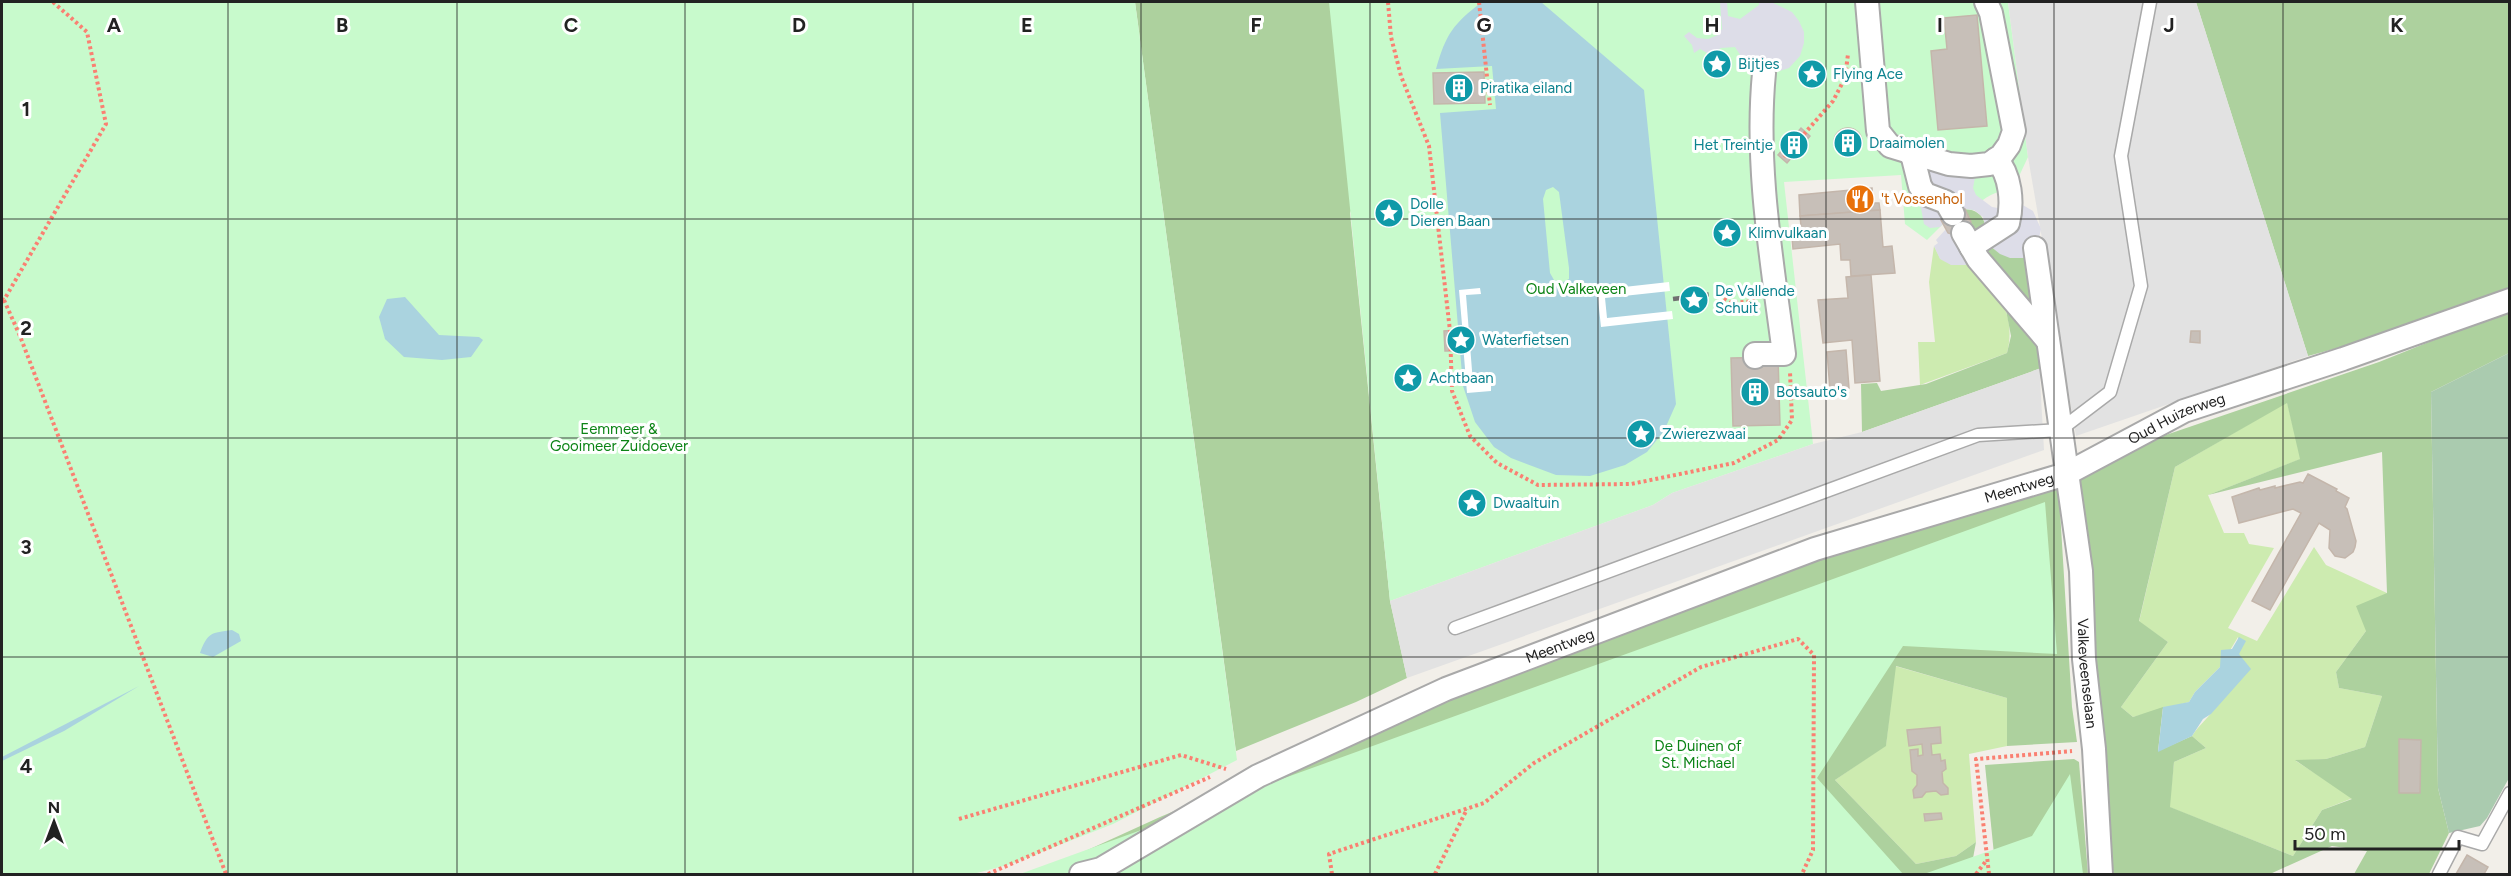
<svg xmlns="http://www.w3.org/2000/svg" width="2511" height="876" font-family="Figtree,sans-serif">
<rect width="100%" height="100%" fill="#f2efe9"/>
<g fill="#cdebb0">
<path d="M1934,246L1940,258L1978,259C1996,290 2017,315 2007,353L1920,385L1918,342H1935L1929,282Z"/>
<path d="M2287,402L2301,459L2208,495L2224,533H2244L2249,544L2274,548L2228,628L2257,641L2314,547L2326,565L2387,593L2366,631L2336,672L2339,688L2382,696L2365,747L2326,759L2296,761L2353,798L2322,810L2293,856L2169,807L2174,762L2206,748L2192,736C2199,725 2209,717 2216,707L2239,654L2238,637L2220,667L2195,692L2189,702L2133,717L2121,707L2168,642L2139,622L2175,467Z"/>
<path d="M1895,666L2007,698V746L1969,754L1976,842L1956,856L1916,864L1835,780L1886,745Z"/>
</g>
<g fill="#add19e" fill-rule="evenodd">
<path d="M1135,2H1334L1357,195L1350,213L1390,601L1407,678L1356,702L1236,751Z"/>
<path d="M2196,2H2509V288L2385,335L2308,356Z"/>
<path d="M1965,209C1976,210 1982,214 1985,224L1975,236L1968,230L1971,221Z"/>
<path d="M1991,246L2032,253L2047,366L1862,432L1861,384L1877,383L1881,391L1926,384L2007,353L2011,336L2005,305L1985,252Z"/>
<path d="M2509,310V353L2431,392L2438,788L2449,833L2429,874H2354L2367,851L2332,846L2270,874H2112L2104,730L2100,711L2086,531L2077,468L2157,438L2379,362ZM2287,403L2300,459L2208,495L2382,452L2387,593L2356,606L2366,631L2336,672L2339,688L2382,696L2365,747L2326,759L2295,760L2352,799L2322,810L2293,856L2170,807L2174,762L2206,748L2192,736L2158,751L2163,707L2133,717L2121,707L2168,642L2139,621L2175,467Z"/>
<path d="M2058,478L2072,707L2077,742L2007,746V698L1896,666L1886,746L1835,780L1916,864L1956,856L1976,842L1971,869L1966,874H1035L1160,817L1532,662L1838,546Z"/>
<path d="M2074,759L2079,762L2088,874H1996L1985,765Z"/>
</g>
<path fill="#aacbaf" d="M2509,353V778L2487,818L2480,826L2449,833L2438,788L2431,392Z"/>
<g fill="#c8facc">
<path d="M2,2H1135L1237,760L1113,824L1011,864L973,874H2Z"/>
<path d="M1329,2H2008L2028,157L2013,189C1997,191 1983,196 1974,210L1965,209L1941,220L1943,224L1927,240L1905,224L1901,175L1784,182L1813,444L1672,493L1653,505L1390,601Z"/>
<path d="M2045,502L2057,654L1903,646L1817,778L1903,874H1020Z"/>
<path d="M2070,774L2083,874H1924L2032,836Z"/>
</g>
<g fill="#e2e2e2">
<path d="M2008,2H2196L2308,356L2076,436L2028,157Z"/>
<path d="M2047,366L2040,379L2044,450L1407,678L1390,601L1653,505L1672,493L1813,444L1862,432Z"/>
</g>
<g fill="#dddde8" fill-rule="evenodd">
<path d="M1720,2H1727L1728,16L1740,19L1759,5V2H1771L1792,12L1799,21L1804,32V43L1800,56L1789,68L1773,73L1754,70L1746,64L1735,47L1721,48L1709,54L1700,49L1694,53L1692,45L1684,36L1689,32L1697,38L1708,39L1718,35L1722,29Z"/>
<path d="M1909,146L1963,161L1989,159L2021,204L2033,211L2041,229L2038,243L2032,253L2023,258H2010L2000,254L1990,246L1978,259L1965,265H1951L1940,259L1934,246L1938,243L1936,240L1946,229L1948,233L1957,236H1976L1985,225L1983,217L1974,210L1965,209L1941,220L1943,224L1940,227L1930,228L1924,224ZM1997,171L2003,206L1998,208L1992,207L1976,195L1973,188L1976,172Z"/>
</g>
<g fill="#aad3df" fill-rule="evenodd">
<path d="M1482,2H1541L1644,90L1676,404L1664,431L1647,452L1625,465L1590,476L1556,475L1511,458L1494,447L1475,422L1463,386L1440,113L1496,109L1492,66L1436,69C1446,34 1453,24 1482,2ZM1553,187L1559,192L1569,268V279L1561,283L1554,280L1550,273L1543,199L1546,190Z"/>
<path d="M405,297L439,335L479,337L483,340L471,357L442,360L404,357L385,339L379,317L387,299Z"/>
<path d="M232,630L239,634L241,641L213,657L200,653C208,632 211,633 232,630Z"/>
<path d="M2239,637L2246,641L2239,654L2251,669L2211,714L2203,719L2192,736L2158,752L2163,707L2189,702L2195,692L2220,667L2221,650L2232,649Z"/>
<path d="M139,686L64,731L2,761V757Z"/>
</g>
<g fill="#fff">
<path d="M1669,282L1670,291L1605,298L1607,318L1672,311L1673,319L1601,327L1597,290Z"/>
<path d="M1480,288L1481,294L1466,295L1473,383H1491V391L1467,393L1463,344H1459L1458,337L1463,336L1459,290Z"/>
</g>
<g fill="#c7bfb8" stroke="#c4b6ab" stroke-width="1.5">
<path d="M1977,15L1987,126L1938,130L1931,51L1947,49L1944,18Z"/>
<path d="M1484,72L1485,103L1434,104L1433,73Z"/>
<circle cx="1848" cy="142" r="14"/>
<path d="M1801,128L1810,136L1787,163L1778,155Z"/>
<path d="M1872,188L1873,203H1879L1880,210L1800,216L1799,195Z"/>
<path d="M1965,209L1971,222L1968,230L1957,236L1948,233L1941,220Z"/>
<path d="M1880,210L1883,247L1892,246L1895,273L1851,276L1850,260H1841L1840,244L1793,249L1792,237L1802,236L1800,216Z"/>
<path d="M1871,275L1880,381L1855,383L1852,340L1823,343L1818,300L1848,298L1846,277Z"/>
<path d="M1456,330L1457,351H1445L1444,331Z"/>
<path d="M2191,331H2200V343L2190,342Z"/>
<path d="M1846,350L1849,388L1830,390L1827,352Z"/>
<path d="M1778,357L1780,425L1733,426L1731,358Z"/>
<path d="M2308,474L2337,489L2336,491L2349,498L2345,507L2347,509L2356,541L2355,547L2353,552L2345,558L2335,556L2329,548L2330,530L2319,523L2270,610L2252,601L2301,513L2293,509L2239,523L2232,497L2259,488L2260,490L2275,486V488L2300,482L2303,483Z"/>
<path d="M1940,727L1941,743L1931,744L1932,755L1940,754L1941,761L1945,760L1946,769L1942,772L1943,783L1948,788V794L1941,795L1936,791L1926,792L1922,797L1914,798L1913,790L1917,785V775L1912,771L1910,750L1918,749V756L1923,755L1922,744L1909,746L1907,730Z"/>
<path d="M2399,739L2421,740L2420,793H2399Z"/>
<path d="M1941,813L1942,819L1925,821L1924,814Z"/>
<path d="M2467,855L2488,867L2484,874H2456Z"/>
</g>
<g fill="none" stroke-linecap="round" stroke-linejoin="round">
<g stroke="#a9a9a9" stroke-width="15">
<g id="lane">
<path d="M1455,628L1978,435L2060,430L2110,392L2141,286L2121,156L2150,2"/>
<path d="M2439,874L2458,837L2482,844L2510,793"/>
</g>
</g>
<g stroke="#a9a9a9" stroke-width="26">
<g id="street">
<path d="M1867,2L1878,131L1890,146L1949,164L1971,166L1989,164L2001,156L2009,145L2014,131L1991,13L1986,2"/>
<path d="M1909,151L1913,158L1920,186L1925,194L1946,202L1953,214"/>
<path d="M1963,233L1978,259L2048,341"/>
<path d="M1971,247L2008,223C2013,203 2011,175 1996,159"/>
<path id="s1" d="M2035,248L2081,571L2084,659L2094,749L2101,874"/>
<path d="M1755,357V354H1784C1772,261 1755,166 1764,73"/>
<path id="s2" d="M1081,874L1101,869L1258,776L1446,689L1815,549L2066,474L2184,411L2343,359L2510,300"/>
</g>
</g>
<g stroke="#fa8072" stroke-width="4" stroke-dasharray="3 3" stroke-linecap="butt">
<path d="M1388,2L1391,37L1401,76L1429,146L1450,331L1452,391L1470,436L1497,463L1538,485L1631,484L1734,463L1778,440L1792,420L1790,372"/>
<path d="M1479,2L1490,105"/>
<path d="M1784,157L1833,101L1845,78L1848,54"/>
<path d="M1719,295L1731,303L1755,301"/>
<path d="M2,299L4,300L106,124L87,32L53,2"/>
<path d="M4,300L20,336L226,874"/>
<path d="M959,819L1181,755L1226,769"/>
<path d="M988,874L1210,777"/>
<path d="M1332,874L1329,854L1484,803L1534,763L1701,667L1798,639L1814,655L1813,850L1802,874"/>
<path d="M1435,874L1467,809"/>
<path d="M1976,874L1986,861"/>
<path d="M1989,874L1976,759L2072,751"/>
</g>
<use href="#lane" stroke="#fff" stroke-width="12"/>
<use href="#street" stroke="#fff" stroke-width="22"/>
<path stroke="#707070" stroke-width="4.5" stroke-dasharray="12 12" stroke-linecap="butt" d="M1673,299L1712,294"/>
</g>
<path fill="none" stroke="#222" stroke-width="1.5" stroke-opacity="0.55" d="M228,2V874M457,2V874M685,2V874M913,2V874M1141,2V874M1370,2V874M1598,2V874M1826,2V874M2054,2V874M2283,2V874M2,219H2510M2,438H2510M2,657H2510"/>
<defs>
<g id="sight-disc" transform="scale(1.5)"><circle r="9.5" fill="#0f9aa8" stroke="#fff"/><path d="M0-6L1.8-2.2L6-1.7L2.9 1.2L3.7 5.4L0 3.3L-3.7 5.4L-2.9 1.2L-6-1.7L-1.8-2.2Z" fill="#fff"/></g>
<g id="building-disc" transform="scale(1.5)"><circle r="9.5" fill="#0f9aa8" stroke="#fff"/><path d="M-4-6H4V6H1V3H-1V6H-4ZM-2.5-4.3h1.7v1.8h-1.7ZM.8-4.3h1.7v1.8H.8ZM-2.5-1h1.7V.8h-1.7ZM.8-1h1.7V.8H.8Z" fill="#fff"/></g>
<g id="restaurant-disc" transform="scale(1.5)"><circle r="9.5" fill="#e8710a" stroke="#fff"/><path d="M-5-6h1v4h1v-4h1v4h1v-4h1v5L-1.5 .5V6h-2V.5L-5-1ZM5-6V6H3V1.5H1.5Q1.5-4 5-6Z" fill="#fff"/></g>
</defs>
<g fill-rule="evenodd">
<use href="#sight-disc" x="1717" y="64"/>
<use href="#sight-disc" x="1812" y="74"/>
<use href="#building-disc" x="1459" y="88"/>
<use href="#building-disc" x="1848" y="143"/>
<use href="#building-disc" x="1794" y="145"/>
<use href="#restaurant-disc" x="1860" y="199"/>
<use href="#sight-disc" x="1389" y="213"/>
<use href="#sight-disc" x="1727" y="233"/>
<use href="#sight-disc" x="1694" y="300"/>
<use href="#sight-disc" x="1461" y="340"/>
<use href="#sight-disc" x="1408" y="378"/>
<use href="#building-disc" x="1755" y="392"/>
<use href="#sight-disc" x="1641" y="434"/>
<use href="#sight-disc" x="1472" y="503"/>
</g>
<g text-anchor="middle" stroke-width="6" stroke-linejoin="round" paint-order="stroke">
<g font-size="15" fill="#0d838f" stroke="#fff" text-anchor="start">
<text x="1738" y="69">Bijtjes</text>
<text x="1833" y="79">Flying Ace</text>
<text x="1480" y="93">Piratika eiland</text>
<text x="1869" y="148">Draaimolen</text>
<text x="1773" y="150" text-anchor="end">Het Treintje</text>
<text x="1410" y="209">Dolle<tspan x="1410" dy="17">Dieren Baan</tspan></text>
<text x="1748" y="238">Klimvulkaan</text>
<text x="1715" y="296">De Vallende<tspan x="1715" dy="17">Schuit</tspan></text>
<text x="1482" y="345">Waterfietsen</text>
<text x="1429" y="383">Achtbaan</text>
<text x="1776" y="397">Botsauto's</text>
<text x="1662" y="439">Zwierezwaai</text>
<text x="1493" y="508">Dwaaltuin</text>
</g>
<g font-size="15" fill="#c56008" stroke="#fff" text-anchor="start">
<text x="1881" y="204">'t Vossenhol</text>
</g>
<g font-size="15" fill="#0c8416" stroke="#fff">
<text x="1576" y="294">Oud Valkeveen</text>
<text x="619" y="434">Eemmeer &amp;<tspan x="619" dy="17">Gooimeer Zuidoever</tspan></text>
<text x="1698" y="751">De Duinen of<tspan x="1698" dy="17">St. Michael</tspan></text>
</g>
<g font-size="15" fill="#222" stroke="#fff">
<text dy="5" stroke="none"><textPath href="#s2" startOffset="1191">Oud Huizerweg</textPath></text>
<text dy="5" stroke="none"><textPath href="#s2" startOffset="1018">Meentweg</textPath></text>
<text dy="5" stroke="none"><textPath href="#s2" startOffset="532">Meentweg</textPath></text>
<text dy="5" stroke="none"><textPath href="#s1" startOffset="429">Valkeveenselaan</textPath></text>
</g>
</g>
<g font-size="20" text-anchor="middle" font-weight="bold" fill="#222" stroke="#fff" stroke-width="6" stroke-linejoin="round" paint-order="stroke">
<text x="114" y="32">A</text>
<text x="342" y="32">B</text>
<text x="571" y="32">C</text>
<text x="799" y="32">D</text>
<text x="1027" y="32">E</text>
<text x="1256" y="32">F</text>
<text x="1484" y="32">G</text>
<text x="1712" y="32">H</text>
<text x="1940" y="32">I</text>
<text x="2169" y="32">J</text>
<text x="2397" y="32">K</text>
<text x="26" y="116">1</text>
<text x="26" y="335">2</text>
<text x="26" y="554">3</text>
<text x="26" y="773">4</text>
</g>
<rect width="2511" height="876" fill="none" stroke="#222222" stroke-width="6"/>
<g transform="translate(54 822)" stroke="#ffffff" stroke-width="4.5" paint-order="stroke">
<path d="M0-4.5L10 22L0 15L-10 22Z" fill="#222222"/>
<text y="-9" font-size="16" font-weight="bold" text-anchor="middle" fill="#222222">N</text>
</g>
<path d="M2295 840v9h164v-9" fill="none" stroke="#222222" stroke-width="3"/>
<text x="2304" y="840" font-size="18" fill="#222222" stroke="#ffffff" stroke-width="4.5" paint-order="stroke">50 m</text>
</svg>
